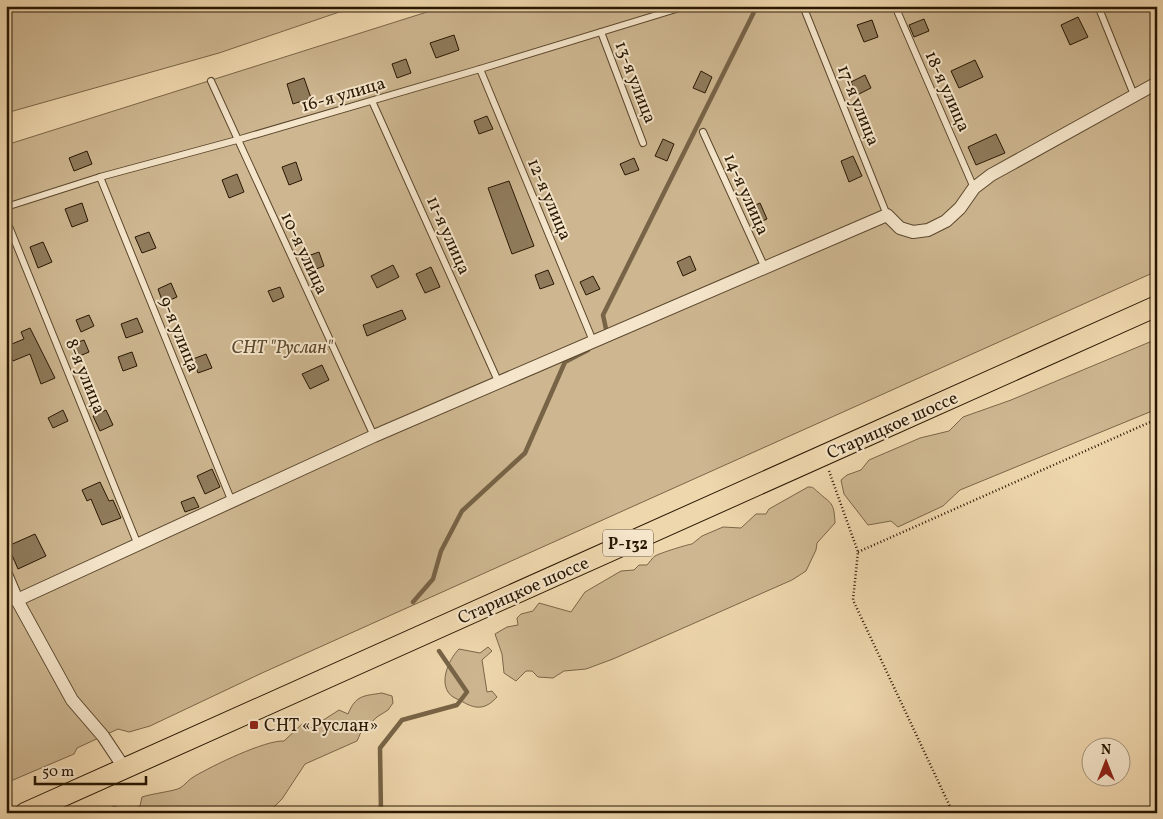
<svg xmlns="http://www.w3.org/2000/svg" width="1163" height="819" font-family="Vollkorn,serif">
<rect width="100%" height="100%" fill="#efd7ad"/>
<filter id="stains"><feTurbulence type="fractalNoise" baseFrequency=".004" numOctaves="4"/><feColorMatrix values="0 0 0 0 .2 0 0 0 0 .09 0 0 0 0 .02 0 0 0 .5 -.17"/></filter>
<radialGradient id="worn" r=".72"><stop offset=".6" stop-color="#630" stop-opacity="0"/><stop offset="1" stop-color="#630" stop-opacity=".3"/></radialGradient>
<g fill="#cdb690" stroke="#7a6649">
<path d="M6,6H357L219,53L6,113Z"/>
<path d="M446,6H1157V271L262,673L150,726L129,732L118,729L77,748L74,754L6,783V145Z"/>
<path d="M1157,339V409L960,490L943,506L898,527L891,521L868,525L844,494L841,480L847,475L861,470L869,460L920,438L949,431L963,417L1011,400Z"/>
<path d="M808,487C814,487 813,488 818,492C831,504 834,501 835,523L817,543L816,550L806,571L792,580L613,659L586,669L564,671L553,678L538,677L532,671H526L516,681L504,673L502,654L495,634L507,627L518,625L517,618L521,614L533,611L539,603L571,612L585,592L621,571L634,570L639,565H647C649,563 652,558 655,556C660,553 689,544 692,544L702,536L723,527L741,528L756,514H766L769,509Z"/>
<path d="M488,647L492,651L482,660L487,692L492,691L497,697C486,709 477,710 463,702C460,700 456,699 453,697C437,686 448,660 459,649L480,653Z"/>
<path d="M382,693L392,696L393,703L388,710L377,717L361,732L357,741L305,764L282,799L268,813H220L195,807L192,813H99L114,806L129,811L140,806L142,797C150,794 175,791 180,788C185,785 189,779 195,776C212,766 265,740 284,741L302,724L311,728L339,710L348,714C356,695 363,696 382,693Z"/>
</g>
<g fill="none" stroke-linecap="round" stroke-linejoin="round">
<g stroke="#776346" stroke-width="4.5">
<path d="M606,329L603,315L757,6"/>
<path d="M413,602L433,579L441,551L462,511L525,453L565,362L588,350"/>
<path d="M381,813L380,748L402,720L457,705L467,692L439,651"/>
</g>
</g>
<g fill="#8f7b5b" stroke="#281702">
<path d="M1078,17L1088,37L1070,45L1061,25Z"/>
<path d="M924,19L929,31L914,37L909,25Z"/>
<path d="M872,20L878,37L864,42L857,25Z"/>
<path d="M454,35L459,50L436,58L430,43Z"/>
<path d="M406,59L411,73L397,78L392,64Z"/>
<path d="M975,60L983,77L959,88L951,71Z"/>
<path d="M701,71L712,77L705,93L693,88Z"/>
<path d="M865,75L871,88L857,95L851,82Z"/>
<path d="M304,78L311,98L293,104L287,84Z"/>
<path d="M487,116L493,129L479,134L474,121Z"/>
<path d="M996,134L1005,153L976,165L968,147Z"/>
<path d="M663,139L674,144L667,161L655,156Z"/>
<path d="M87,151L92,164L74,171L69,158Z"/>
<path d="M853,156L862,176L849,182L841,161Z"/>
<path d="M634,158L639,170L625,175L620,164Z"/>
<path d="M296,162L302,180L289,185L282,167Z"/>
<path d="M237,174L244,192L229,198L222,180Z"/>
<path d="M509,181L534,246L512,254L488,188Z"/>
<path d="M82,203L88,221L72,227L65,209Z"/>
<path d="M760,203L767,219L753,225L747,209Z"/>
<path d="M149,232L156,248L142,253L135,237Z"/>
<path d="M43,242L52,262L38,268L30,247Z"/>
<path d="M319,252L324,266L311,271L305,257Z"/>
<path d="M690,256L696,270L683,276L677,262Z"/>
<path d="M393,265L399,277L377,288L371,276Z"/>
<path d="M431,267L440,287L425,293L416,274Z"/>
<path d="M548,270L554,284L540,289L535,275Z"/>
<path d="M593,276L600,289L586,295L580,282Z"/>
<path d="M171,283L177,297L163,303L158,289Z"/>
<path d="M280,287L284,297L273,302L268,291Z"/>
<path d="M402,310L406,319L367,336L363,325Z"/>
<path d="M89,315L94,326L81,332L76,320Z"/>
<path d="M137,318L143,332L126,338L121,324Z"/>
<path d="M30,328L55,378L41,384L30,354L13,361L7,346L24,339L21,332Z"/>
<path d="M84,340L89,352L75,358L70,345Z"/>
<path d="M132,352L137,366L123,371L118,357Z"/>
<path d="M206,354L212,368L198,373L193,359Z"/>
<path d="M322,365L329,380L310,389L302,374Z"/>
<path d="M63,410L68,421L53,428L48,418Z"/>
<path d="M106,410L113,425L100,431L93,416Z"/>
<path d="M212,469L220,487L205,494L197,476Z"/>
<path d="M100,482L109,501L113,500L121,518L102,525L91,499L87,501L82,490Z"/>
<path d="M194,497L199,507L185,512L181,502Z"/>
<path d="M35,534L46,556L18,569L8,546Z"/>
</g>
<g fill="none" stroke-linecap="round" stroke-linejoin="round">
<g stroke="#5a472d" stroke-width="8">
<g id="service">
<path d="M803,6L887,215"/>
<path d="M895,6L974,188"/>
<path d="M1098,6L1134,95"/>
<path d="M601,32L643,143"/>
<path d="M480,69L593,341"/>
<path d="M211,81L374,436"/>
<path d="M372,101L498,381"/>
<path d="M703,132L765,268"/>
<path d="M100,177L232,502"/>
<path d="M6,207L100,177L237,140L480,69L686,6"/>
<path d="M6,219L138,545"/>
<path d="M6,605L17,600"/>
</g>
</g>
<g stroke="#5a472d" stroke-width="14">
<g id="minor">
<path d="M6,574L17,600L72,700L103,736L125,769"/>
<path d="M17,600L374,436L887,215L900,228L913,232L928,230L946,221L960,208L974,188L991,175L1157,83"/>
</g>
</g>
<g stroke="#281702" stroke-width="22">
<path id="primary" d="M25,813L1157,306"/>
</g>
<g stroke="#281702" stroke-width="2.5" stroke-dasharray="1 2.5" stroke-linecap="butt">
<path d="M829,471L858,552L853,600L953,813"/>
<path d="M858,552L1157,419"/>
</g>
<use href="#service" stroke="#f5e5ca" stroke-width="6"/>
<use href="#minor" stroke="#f5e5ca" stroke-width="12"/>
<use href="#primary" stroke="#efd7ad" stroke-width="20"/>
</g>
<rect fill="#8f2418" stroke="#f5e5ca" stroke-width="2" x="249" y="720" width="10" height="10" rx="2.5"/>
<g text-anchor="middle" stroke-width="4" stroke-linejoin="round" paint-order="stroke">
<rect fill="#f5e5ca" stroke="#66553e" stroke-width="1" x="603" y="529.5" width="50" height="27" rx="4"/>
<g font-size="16" font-weight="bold" fill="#281702">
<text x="628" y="549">Р-132</text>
</g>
<g font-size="18" fill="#281702" stroke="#f5e5ca">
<text transform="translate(636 82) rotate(69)" y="6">13-я улица</text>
<text transform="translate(948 91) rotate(66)" y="6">18-я улица</text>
<text transform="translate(343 94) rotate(-16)" y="6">16-я улица</text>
<text transform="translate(859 105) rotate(68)" y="6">17-я улица</text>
<text transform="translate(747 194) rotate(66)" y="6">14-я улица</text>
<text transform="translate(550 199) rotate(67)" y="6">12-я улица</text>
<text transform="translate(449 235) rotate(66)" y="6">11-я улица</text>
<text transform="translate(305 253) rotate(65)" y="6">10-я улица</text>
<text transform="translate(180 334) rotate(68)" y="6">9-я улица</text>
<text transform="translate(86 376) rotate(68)" y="6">8-я улица</text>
<text transform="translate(892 425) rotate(-24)" y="6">Старицкое шоссе</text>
<text transform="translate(523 590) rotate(-24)" y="6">Старицкое шоссе</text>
</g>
<g font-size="18" font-style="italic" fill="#5a472d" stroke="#f5e5ca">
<text x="282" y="353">СНТ "Руслан"</text>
</g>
<g font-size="18" fill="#281702" stroke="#f5e5ca" text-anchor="start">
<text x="264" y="731">СНТ «Руслан»</text>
</g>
</g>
<rect width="1163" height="819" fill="none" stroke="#efd7ad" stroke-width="25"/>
<rect x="8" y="8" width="1148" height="804" fill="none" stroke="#281702" stroke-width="2.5"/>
<rect x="12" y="12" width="1138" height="794" fill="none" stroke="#281702"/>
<g transform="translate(1106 762)"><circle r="24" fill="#f5e5ca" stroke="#a3937a"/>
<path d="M0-4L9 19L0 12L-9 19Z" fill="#8f2418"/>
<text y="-8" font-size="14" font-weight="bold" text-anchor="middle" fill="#281702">N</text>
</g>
<path d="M35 776v8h111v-8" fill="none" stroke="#281702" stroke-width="2.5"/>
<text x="42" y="776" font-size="15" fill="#281702" stroke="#f5e5ca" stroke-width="4" paint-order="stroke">50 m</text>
<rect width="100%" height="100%" filter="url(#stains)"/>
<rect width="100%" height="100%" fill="url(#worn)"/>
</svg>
